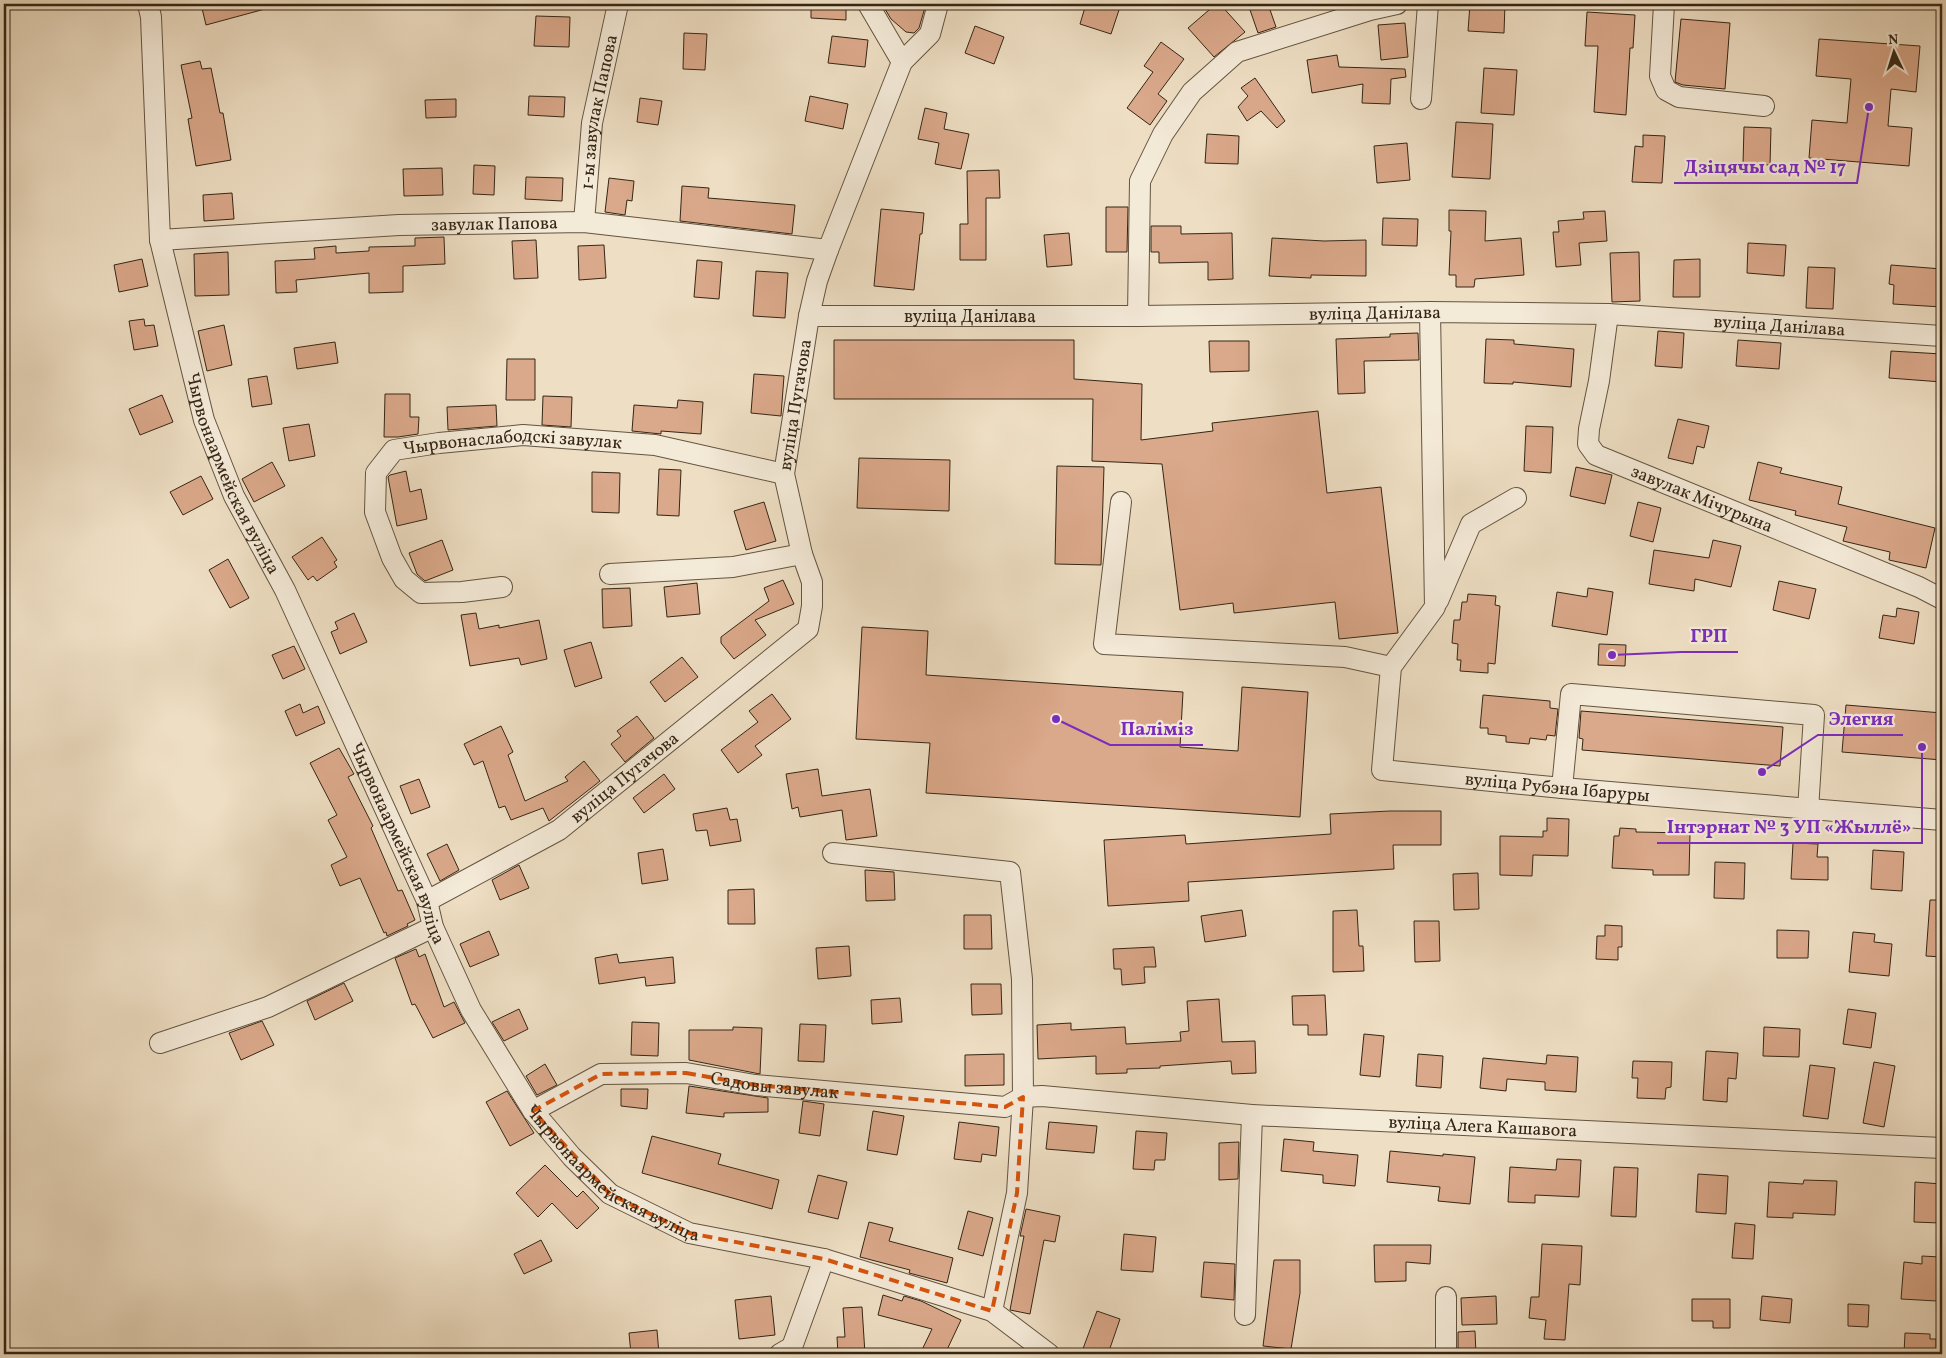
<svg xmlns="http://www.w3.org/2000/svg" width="1946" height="1358" font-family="Vollkorn,serif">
<rect width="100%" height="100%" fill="#eedec3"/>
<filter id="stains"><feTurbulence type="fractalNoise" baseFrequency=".004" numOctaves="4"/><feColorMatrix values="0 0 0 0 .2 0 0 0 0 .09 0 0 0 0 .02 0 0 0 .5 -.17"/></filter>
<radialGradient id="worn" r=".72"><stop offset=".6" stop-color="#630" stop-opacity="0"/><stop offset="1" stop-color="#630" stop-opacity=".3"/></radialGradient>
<g fill="#daa88a" stroke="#352614">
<path d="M201,4H265V9L206,25Z"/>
<path d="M811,4H846V20L811,18Z"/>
<path d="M882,4H926L919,28L914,33L906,32L891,19Z"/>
<path d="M1086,4H1121L1111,34L1080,24Z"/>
<path d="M1216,4H1220L1245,32L1214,57L1188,28Z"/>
<path d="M1248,4H1268L1276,27L1258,33Z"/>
<path d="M1470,4H1505L1504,33L1468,31Z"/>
<path d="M1587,12L1635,15L1633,48H1630L1626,115L1594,112L1598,46H1585Z"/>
<path d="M536,16L570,17L569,47L534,46Z"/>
<path d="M1681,19L1730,23L1725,89L1683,85L1675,82Z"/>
<path d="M1405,23L1408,57L1381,60L1378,25Z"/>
<path d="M975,26L1004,37L994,64L965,53Z"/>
<path d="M684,33L707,34L705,70L683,69Z"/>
<path d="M832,36L868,40L865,67L828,63Z"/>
<path d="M1819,39L1920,46L1916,92L1891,89L1888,126L1912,128L1909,166L1809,158L1812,120L1847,123L1851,79L1816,76Z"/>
<path d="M1161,42L1184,59L1158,94L1167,101L1150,125L1127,108L1153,72L1144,66Z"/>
<path d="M1337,55L1339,67L1405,69L1406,77L1391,79L1390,104L1362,103L1363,84L1312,93L1307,60Z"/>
<path d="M200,61L202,69L211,68L220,113H223L231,160L196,166L188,119L192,118L181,65Z"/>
<path d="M1484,68L1517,70L1514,115L1481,113Z"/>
<path d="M1255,78L1285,121L1277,128L1261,111L1247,121L1238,107L1248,96L1241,88Z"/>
<path d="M529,96L565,97L564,117L528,115Z"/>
<path d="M810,96L848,104L843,129L805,121Z"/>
<path d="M640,98L662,101L658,125L637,122Z"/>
<path d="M456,99V117L426,118L425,100Z"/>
<path d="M925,108L947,113L944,129L969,134L961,169L935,164L939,143L918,139Z"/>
<path d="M1456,122L1493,124L1490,179L1452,177Z"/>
<path d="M1744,127L1771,128L1770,165L1743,164Z"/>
<path d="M1207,134L1239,136L1238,164L1205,163Z"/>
<path d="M1643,135L1665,136L1662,183L1632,182L1635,146L1643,147Z"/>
<path d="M1407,143L1410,180L1377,183L1374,146Z"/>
<path d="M474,165L495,166L494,195L473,194Z"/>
<path d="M442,168L443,195L404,196L403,169Z"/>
<path d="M999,170L1000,198H986V260H960V224H968L967,171Z"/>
<path d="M526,177L563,178L562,201L525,199Z"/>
<path d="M609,178L634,181L632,201L627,200L625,215L605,212Z"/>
<path d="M682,186L709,188L708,198L795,205L792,234L680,221Z"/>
<path d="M232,193L234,219L204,221L203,195Z"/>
<path d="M1106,207H1128L1127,252H1106Z"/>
<path d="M881,209L924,213L922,234H920L914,290L874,286Z"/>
<path d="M1449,210L1486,211L1485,241L1521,238L1524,275L1475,279L1474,287H1456V275H1449L1451,231H1449Z"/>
<path d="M1605,211L1607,241L1579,243L1581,265L1556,267L1553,232H1559L1558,221L1584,219L1583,212Z"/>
<path d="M1383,218L1418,219L1417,246L1382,245Z"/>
<path d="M1151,226H1181V234L1232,233L1233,279L1208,280V262L1159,263V252H1151Z"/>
<path d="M1069,233L1072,265L1047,267L1044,235Z"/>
<path d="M444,237L445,264L403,266V292L369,293V273L296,280L297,292L276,293L275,261L315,259L314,248L336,246V253L369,251V247L415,246V238Z"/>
<path d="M1272,238L1324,241L1366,240V276L1311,275V278L1269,276Z"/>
<path d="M536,240L538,278L514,279L512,241Z"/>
<path d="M1748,243L1786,245L1784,276L1747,273Z"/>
<path d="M604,245L606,278L579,280L578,246Z"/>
<path d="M228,252L229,295L195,296L194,254Z"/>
<path d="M1639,252L1640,301L1612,302L1610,253Z"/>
<path d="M142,259L148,286L119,292L114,265Z"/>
<path d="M1700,259V297H1673L1674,260Z"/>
<path d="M697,260L722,262L719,299L694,297Z"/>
<path d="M1891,265L1942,269V307L1893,304L1894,285L1889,284Z"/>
<path d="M1808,267L1835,268L1833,309L1806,308Z"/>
<path d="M756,271L788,273L785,318L753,316Z"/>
<path d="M144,319L145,326L154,325L158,346L134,350L129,321Z"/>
<path d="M224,325L232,365L207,371L198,331Z"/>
<path d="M1658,331L1684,333L1682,368L1655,366Z"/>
<path d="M1418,333L1419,360L1364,361L1365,393L1338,394L1336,339L1390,337V334Z"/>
<path d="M1486,339L1514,340V344L1574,349L1571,387L1513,382V384L1484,383Z"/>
<path d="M834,340H1074V379L1142,384L1141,440L1213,431L1212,423L1318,411L1327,493L1381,487L1398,633L1339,639L1335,602L1234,613L1233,603L1180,610L1162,464L1092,461L1093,399H834Z"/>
<path d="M1738,340L1781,343L1779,369L1736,366Z"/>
<path d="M1209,341H1249V371L1210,372Z"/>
<path d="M335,342L338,363L297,369L294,348Z"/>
<path d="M1891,351L1942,354V382L1889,378Z"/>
<path d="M507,359H535V400H506Z"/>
<path d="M754,374L784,376L781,416L751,413Z"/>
<path d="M267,376L272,404L252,407L248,379Z"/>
<path d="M385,394H410V417H419L418,434L398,437H384Z"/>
<path d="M162,395L173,422L140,435L129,409Z"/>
<path d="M543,396L572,397L571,427L542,425Z"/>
<path d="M678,400L703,402L701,434L661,431V434L632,431L634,405L677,408Z"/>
<path d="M496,405L497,426L448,430L447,407Z"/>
<path d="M1678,419L1709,426L1704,448L1697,446L1693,464L1668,458Z"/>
<path d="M309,424L315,456L289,461L283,428Z"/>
<path d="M1526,426L1553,427L1551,473L1524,471Z"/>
<path d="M859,458L950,460L949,511L857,508Z"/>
<path d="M272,462L285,486L254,502L242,479Z"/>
<path d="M1758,462L1782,468L1780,473L1842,487L1838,504L1935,528L1926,568L1889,560L1890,552L1843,541L1847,527L1795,515L1796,511L1749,500Z"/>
<path d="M1057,466L1104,467L1101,565L1055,564Z"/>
<path d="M1576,467L1612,475L1605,504L1570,496Z"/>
<path d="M659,469L681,470L679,516L657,515Z"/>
<path d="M406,471L410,492L421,489L427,519L397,526L388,477L390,475Z"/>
<path d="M592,472L620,473L619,513L592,512Z"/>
<path d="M201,476L213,499L183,515L170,492Z"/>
<path d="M764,502L776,541L746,550L734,511Z"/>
<path d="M1638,502L1661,508L1653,542L1630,536Z"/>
<path d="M322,537L337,560L334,562L337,567L317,581L313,576L308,580L292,557Z"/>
<path d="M442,540L453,570L425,581L417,574L409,553Z"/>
<path d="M1713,540L1741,546L1731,587L1695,579L1694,591L1649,584L1654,550L1709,558Z"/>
<path d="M228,559L249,598L230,608L209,570Z"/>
<path d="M783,580L794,604L755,620L766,635L734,659L721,643V637L769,601L764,588Z"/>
<path d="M1779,581L1816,589L1809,619L1773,610Z"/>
<path d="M697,583L700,614L667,617L664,587Z"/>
<path d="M630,588L632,626L603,628L602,589Z"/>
<path d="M1588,588L1613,592L1607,635L1552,626L1557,592L1587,597Z"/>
<path d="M1468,594L1496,596L1495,605L1500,606L1495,664L1488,663V673L1460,671L1461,660H1457L1458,644L1452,643L1454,620H1460L1462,602H1467Z"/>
<path d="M1897,608L1919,612L1914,644L1879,638L1883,615L1896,617Z"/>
<path d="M354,613L367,642L340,654L331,632L338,629L335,622Z"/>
<path d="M476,613L479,629L499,625V628L539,620L547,659L521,665L519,658L470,666L461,615Z"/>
<path d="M862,627L928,631L926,675L1183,692L1180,747L1238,751L1242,687L1308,692L1300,817L926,793L930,743L856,739Z"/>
<path d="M591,642L602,678L575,687L564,650Z"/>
<path d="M1599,644L1626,645L1625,666L1598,665Z"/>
<path d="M294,646L305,669L283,679L272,655Z"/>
<path d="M682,657L698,677L665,702L650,682Z"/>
<path d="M772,694L791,719L755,746L762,755L738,773L721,750L758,722L749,711Z"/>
<path d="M1483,695L1550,701V708L1558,709L1555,736L1547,735L1546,740L1530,738L1529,744L1506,742V736L1488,734V728H1480Z"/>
<path d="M300,704L303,713L318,706L325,723L296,736L285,711Z"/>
<path d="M1846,705L1942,713V760L1842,752Z"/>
<path d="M1581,711L1783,727L1780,766L1582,750L1583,739L1579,738Z"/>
<path d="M637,716L654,738L625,762L611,744L621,736L617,731Z"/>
<path d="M501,726L513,752L508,755L525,801L568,781L565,777L584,761L600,781L549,821L543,808L511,820L505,806L499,808L483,761L474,765L464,744Z"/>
<path d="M339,748L354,774L348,777L373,826L371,828L398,891L402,890L415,920L407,924L408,926L387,936L386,932L384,933L360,878L340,886L331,865L347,857L328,820L337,815L310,763Z"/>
<path d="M818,769L822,796L870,789L877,836L846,840L842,810L800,817L798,807L792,809L786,774Z"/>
<path d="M664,774L675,789L644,813L633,798Z"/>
<path d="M419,779L430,807L411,814L400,786Z"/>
<path d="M727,808L730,820L737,819L741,841L710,846L707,830L696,831L693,814Z"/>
<path d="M1390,811H1441V845H1393L1394,869L1188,882L1189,901L1108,906L1104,840L1185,835L1186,844L1331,834L1330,814Z"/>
<path d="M1547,818L1569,819L1568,856L1533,855L1532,876L1500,875V836L1543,837V831H1547Z"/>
<path d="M1620,828L1636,829V832L1690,833L1689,875H1653V870L1612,868L1614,836H1619Z"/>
<path d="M1793,843L1818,844L1817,857H1828V880L1791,879Z"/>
<path d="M447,844L459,870L440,881L427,854Z"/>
<path d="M663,849L668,880L642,884L638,853Z"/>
<path d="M1873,850L1904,852L1902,891L1871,889Z"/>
<path d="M1715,862L1745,863L1744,899L1714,898Z"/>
<path d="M519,865L529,888L500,900L492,880Z"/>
<path d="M865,870L894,872L895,900L866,901Z"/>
<path d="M1478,873L1479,909L1454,910L1453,874Z"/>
<path d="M754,889L755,924H728V890Z"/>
<path d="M1930,900H1942V957L1926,956Z"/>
<path d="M1242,910L1246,936L1205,942L1201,916Z"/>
<path d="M1357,910L1359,946H1363L1364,971L1333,972V911Z"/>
<path d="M964,915H991L992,949H964Z"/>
<path d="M1414,921H1439L1440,961L1415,962Z"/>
<path d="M1605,925L1622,926V947H1618V960L1596,959L1597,936H1605Z"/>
<path d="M1777,930L1809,931L1808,958H1777Z"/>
<path d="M489,931L499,955L470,967L460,944Z"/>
<path d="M1853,932L1875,934L1874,942L1892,944L1889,976L1849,972Z"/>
<path d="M849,946L851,976L818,979L816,948Z"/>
<path d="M1154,947L1156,967H1144L1145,983L1122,985L1121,969H1114L1113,949Z"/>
<path d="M416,949L419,957L425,954L444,1007L454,1002L465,1023L433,1038L415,1004L412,1005L395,958Z"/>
<path d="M617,954L619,963L673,957L675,983L646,986L645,977L599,984L595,958Z"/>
<path d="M344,983L353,1001L315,1020L307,1001Z"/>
<path d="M971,984H1001L1002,1014L972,1015Z"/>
<path d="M1325,995L1327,1035H1308V1025H1293L1292,996Z"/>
<path d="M900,998L902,1022L872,1024L871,1000Z"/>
<path d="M1219,999L1222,1042L1255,1041L1256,1073L1232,1074L1231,1061L1160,1066V1068L1127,1069V1073L1096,1074V1056L1038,1059L1037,1025L1071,1023V1030L1125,1027L1126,1044L1181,1041L1180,1032L1189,1031L1187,1001Z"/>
<path d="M519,1009L528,1029L504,1041L492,1022Z"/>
<path d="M1848,1009L1876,1013L1871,1048L1843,1044Z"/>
<path d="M262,1021L274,1045L241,1060L229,1033Z"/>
<path d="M632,1022L659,1023L658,1056L631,1055Z"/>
<path d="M800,1024L826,1025L824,1062L798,1061Z"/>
<path d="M733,1027L762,1028L760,1074L689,1060V1030H733Z"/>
<path d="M1764,1027L1800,1029L1799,1057L1763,1056Z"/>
<path d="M1364,1034L1384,1036L1380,1077L1360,1075Z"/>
<path d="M1706,1051L1738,1053L1736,1079L1728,1078L1727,1102L1703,1100Z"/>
<path d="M1004,1054V1085L965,1086V1055Z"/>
<path d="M1418,1054L1443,1056L1441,1088L1416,1086Z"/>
<path d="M1547,1055L1578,1057L1576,1092L1545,1090V1082L1507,1079L1506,1091L1480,1088L1483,1058L1546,1064Z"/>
<path d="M1633,1061L1672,1062L1671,1087L1666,1088L1665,1099L1637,1098L1638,1078H1632Z"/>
<path d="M1874,1062L1895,1066L1884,1127L1863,1123Z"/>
<path d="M545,1064L557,1085L537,1095L526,1076Z"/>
<path d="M1810,1065L1835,1068L1828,1119L1803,1116Z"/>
<path d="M689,1086L768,1098V1112L724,1113V1117L686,1113Z"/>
<path d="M621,1089H648L647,1109L621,1106Z"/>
<path d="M507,1091L534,1133L510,1146L486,1102Z"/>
<path d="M803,1101L824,1104L820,1136L799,1133Z"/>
<path d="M873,1111L904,1116L897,1155L867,1150Z"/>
<path d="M959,1122L999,1127L996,1156L982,1154L981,1162L954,1159Z"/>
<path d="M1049,1122L1097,1126L1094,1153L1046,1149Z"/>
<path d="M1136,1131L1167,1133L1165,1160H1155L1154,1170L1133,1169Z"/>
<path d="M652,1136L721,1154L718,1164L779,1180L772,1209L642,1173Z"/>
<path d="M1284,1139L1314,1142L1313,1151L1358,1155L1355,1186L1323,1183V1175L1281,1171Z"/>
<path d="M1239,1142L1238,1179L1219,1180V1143Z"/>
<path d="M1390,1151L1443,1156V1154L1475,1157L1470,1204L1438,1201L1440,1187L1387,1182Z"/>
<path d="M1557,1159L1581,1160L1579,1197L1535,1195V1203L1508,1202L1510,1167L1556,1170Z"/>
<path d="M545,1165L577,1197L583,1191L599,1208L577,1229L552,1203L538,1217L516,1193Z"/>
<path d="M1614,1167L1638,1168L1636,1217L1611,1216Z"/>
<path d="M1698,1174L1728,1176L1726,1214L1696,1212Z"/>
<path d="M818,1175L847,1182L838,1219L808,1212Z"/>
<path d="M1804,1180L1837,1181L1835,1215L1793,1213V1218L1767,1217L1769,1182L1803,1184Z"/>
<path d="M1915,1182L1942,1184L1940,1223L1914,1222Z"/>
<path d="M1026,1209L1060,1216L1055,1242L1044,1240L1030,1314L1010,1310L1024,1236H1020Z"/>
<path d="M968,1211L993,1218L983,1256L958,1249Z"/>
<path d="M869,1222L893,1228L889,1241L953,1258L947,1283L909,1273L910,1270L860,1257Z"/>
<path d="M1735,1223L1755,1225L1753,1259L1732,1258Z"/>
<path d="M1124,1234L1156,1237L1153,1272L1121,1270Z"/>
<path d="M541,1240L552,1261L524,1274L514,1254Z"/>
<path d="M1542,1244L1582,1246L1580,1285L1569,1284L1565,1340L1544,1339L1546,1320L1529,1318L1531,1297H1539Z"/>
<path d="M1374,1245H1431L1430,1264L1406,1262V1281L1375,1282Z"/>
<path d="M1922,1256L1940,1257L1937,1301L1901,1299L1904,1262L1922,1264Z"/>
<path d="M1274,1260H1300V1293L1291,1349L1263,1346Z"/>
<path d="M1204,1262L1235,1264L1234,1300L1201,1297Z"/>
<path d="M883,1295L902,1301L904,1296L921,1301L961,1320L945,1354H920L932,1329L878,1315Z"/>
<path d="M771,1296L775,1335L739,1339L735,1300Z"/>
<path d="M1496,1296L1497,1324L1462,1325L1461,1298Z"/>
<path d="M1762,1296L1792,1299L1790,1323L1760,1320Z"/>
<path d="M1692,1299H1730V1328H1713V1321H1692Z"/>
<path d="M1848,1304L1869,1305L1868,1327L1848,1326Z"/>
<path d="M862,1307L865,1354H838L837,1337H845L843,1308Z"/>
<path d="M1097,1311L1120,1319L1108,1354H1081Z"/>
<path d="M657,1330L659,1354H631L629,1333Z"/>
<path d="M1475,1331L1476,1354H1458V1332Z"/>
<path d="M1905,1333L1930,1334V1339H1936V1354H1904Z"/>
</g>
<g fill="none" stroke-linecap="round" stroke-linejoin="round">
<g stroke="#635440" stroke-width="22">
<g id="minor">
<path id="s1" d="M148,4L151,17L160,240L204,420L234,496L285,590L427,901L433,927L471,1010L533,1111L572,1157L610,1194L689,1233L824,1259L992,1311L1049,1354"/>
<path d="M868,4L902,62"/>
<path d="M1664,4L1660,76L1666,90L1679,97L1764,106"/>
<path d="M1421,99L1428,4"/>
<path id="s2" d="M584,222L592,123L618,4"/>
<path id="s3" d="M160,240L399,225L584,222L828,250"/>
<path id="s4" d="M1430,312L1435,607L1391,667L1382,770L1562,788L1942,820"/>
<path id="s5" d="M1608,314L1599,381L1589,429L1588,444L1596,455L1919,587L1942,599"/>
<path id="s6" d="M809,316H1138L1430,312L1608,314L1942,336"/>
<path d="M1138,316L1140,181L1163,134L1192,92L1237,52L1370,10L1397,4"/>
<path d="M1121,502L1104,644L1345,657L1391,667"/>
<path d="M610,574L733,567L802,554"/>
<path id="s7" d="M502,587L462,592L421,593L404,579L392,558L375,512L376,473L394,450L439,443L523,435L655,445L784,474"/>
<path d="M1438,601L1471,524L1516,498"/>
<path d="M1562,788L1571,694L1814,715L1808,810"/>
<path d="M833,853L1010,872L1022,979L1023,1097L1017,1193L992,1311"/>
<path id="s8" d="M427,901L559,830L808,629L812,606V582L802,554L784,474L809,316L817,281L828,250L902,62L930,34L938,4"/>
<path d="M160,1043L268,1007L433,927"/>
<path id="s9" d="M533,1111L601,1074L686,1073L755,1085L1005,1107L1023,1097L1042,1096L1252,1115L1942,1148"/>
<path d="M1245,1315L1252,1115"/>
<path d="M780,1354L792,1347L824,1259"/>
<path d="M1446,1354V1297"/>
</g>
</g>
<use href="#minor" stroke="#f4ead8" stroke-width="20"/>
</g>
<path fill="none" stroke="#d6540d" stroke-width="4" stroke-dasharray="10 6" stroke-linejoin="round" d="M686,1073L755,1085L1005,1107L1023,1097L1017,1193L992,1311L824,1259L689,1233L610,1194L533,1111L601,1074Z"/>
<g text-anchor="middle" stroke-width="4.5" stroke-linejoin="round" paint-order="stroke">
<g font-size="18" fill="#352614" stroke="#f4ead8">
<text dy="6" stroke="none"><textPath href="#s2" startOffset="111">1-ы завулак Папова</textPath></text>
<text dy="6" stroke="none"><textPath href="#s3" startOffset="335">завулак Папова</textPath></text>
<text dy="6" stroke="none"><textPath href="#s6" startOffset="566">вуліца Данілава</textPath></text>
<text dy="6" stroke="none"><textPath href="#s6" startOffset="161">вуліца Данілава</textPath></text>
<text dy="6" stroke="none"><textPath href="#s6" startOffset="971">вуліца Данілава</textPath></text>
<text dy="6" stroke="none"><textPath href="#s8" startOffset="699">вуліца Пугачова</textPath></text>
<text dy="6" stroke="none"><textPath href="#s7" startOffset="364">Чырвонаслабодскі завулак</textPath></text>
<text dy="6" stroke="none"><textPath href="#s1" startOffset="482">Чырвонаармейская вуліца</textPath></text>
<text dy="6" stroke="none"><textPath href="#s5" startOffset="260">завулак Мічурына</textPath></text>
<text dy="6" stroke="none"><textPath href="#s8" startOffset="234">вуліца Пугачова</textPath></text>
<text dy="6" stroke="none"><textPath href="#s4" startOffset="649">вуліца Рубэна Ібаруры</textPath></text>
<text dy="6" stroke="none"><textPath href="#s1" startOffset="888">Чырвонаармейская вуліца</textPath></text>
<text dy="6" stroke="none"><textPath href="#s9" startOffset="252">Садовы завулак</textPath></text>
<text dy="6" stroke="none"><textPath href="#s9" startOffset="965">вуліца Алега Кашавога</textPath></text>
<text dy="6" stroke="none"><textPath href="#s1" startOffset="1292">Чырвонаармейская вуліца</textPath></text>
</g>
</g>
<path fill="none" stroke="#7b2cbf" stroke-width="2" d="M1869 107L1857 183H1674M1612 655L1681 652H1738M1762 772L1818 735H1903M1056 719L1110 745H1203M1922 747L1922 843H1657"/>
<g fill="#7b2cbf" stroke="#f4ead8" stroke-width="2">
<circle cx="1869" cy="107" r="5"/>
<circle cx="1612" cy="655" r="5"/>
<circle cx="1762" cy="772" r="5"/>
<circle cx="1056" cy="719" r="5"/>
<circle cx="1922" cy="747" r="5"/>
</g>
<g font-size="19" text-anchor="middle" font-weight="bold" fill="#7b2cbf" stroke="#f4ead8" stroke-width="4.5" stroke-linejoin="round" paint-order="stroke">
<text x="1765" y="173">Дзіцячы сад № 17</text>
<text x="1709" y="642">ГРП</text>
<text x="1861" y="725">Элегия</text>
<text x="1157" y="735">Паліміз</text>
<text x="1789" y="833">Інтэрнат № 3 УП «Жыллё»</text>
</g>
<rect width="1946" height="1358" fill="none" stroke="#eedec3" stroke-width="20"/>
<rect x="5" y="5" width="1936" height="1348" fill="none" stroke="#352614" stroke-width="2.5"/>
<rect x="10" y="10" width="1926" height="1338" fill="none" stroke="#352614"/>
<g transform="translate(1894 52) rotate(356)" stroke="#f4ead8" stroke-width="4" paint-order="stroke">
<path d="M0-4L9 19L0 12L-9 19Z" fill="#352614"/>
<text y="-8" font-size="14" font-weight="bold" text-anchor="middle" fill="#352614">N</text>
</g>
<rect width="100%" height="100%" filter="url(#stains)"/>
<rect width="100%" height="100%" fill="url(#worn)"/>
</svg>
